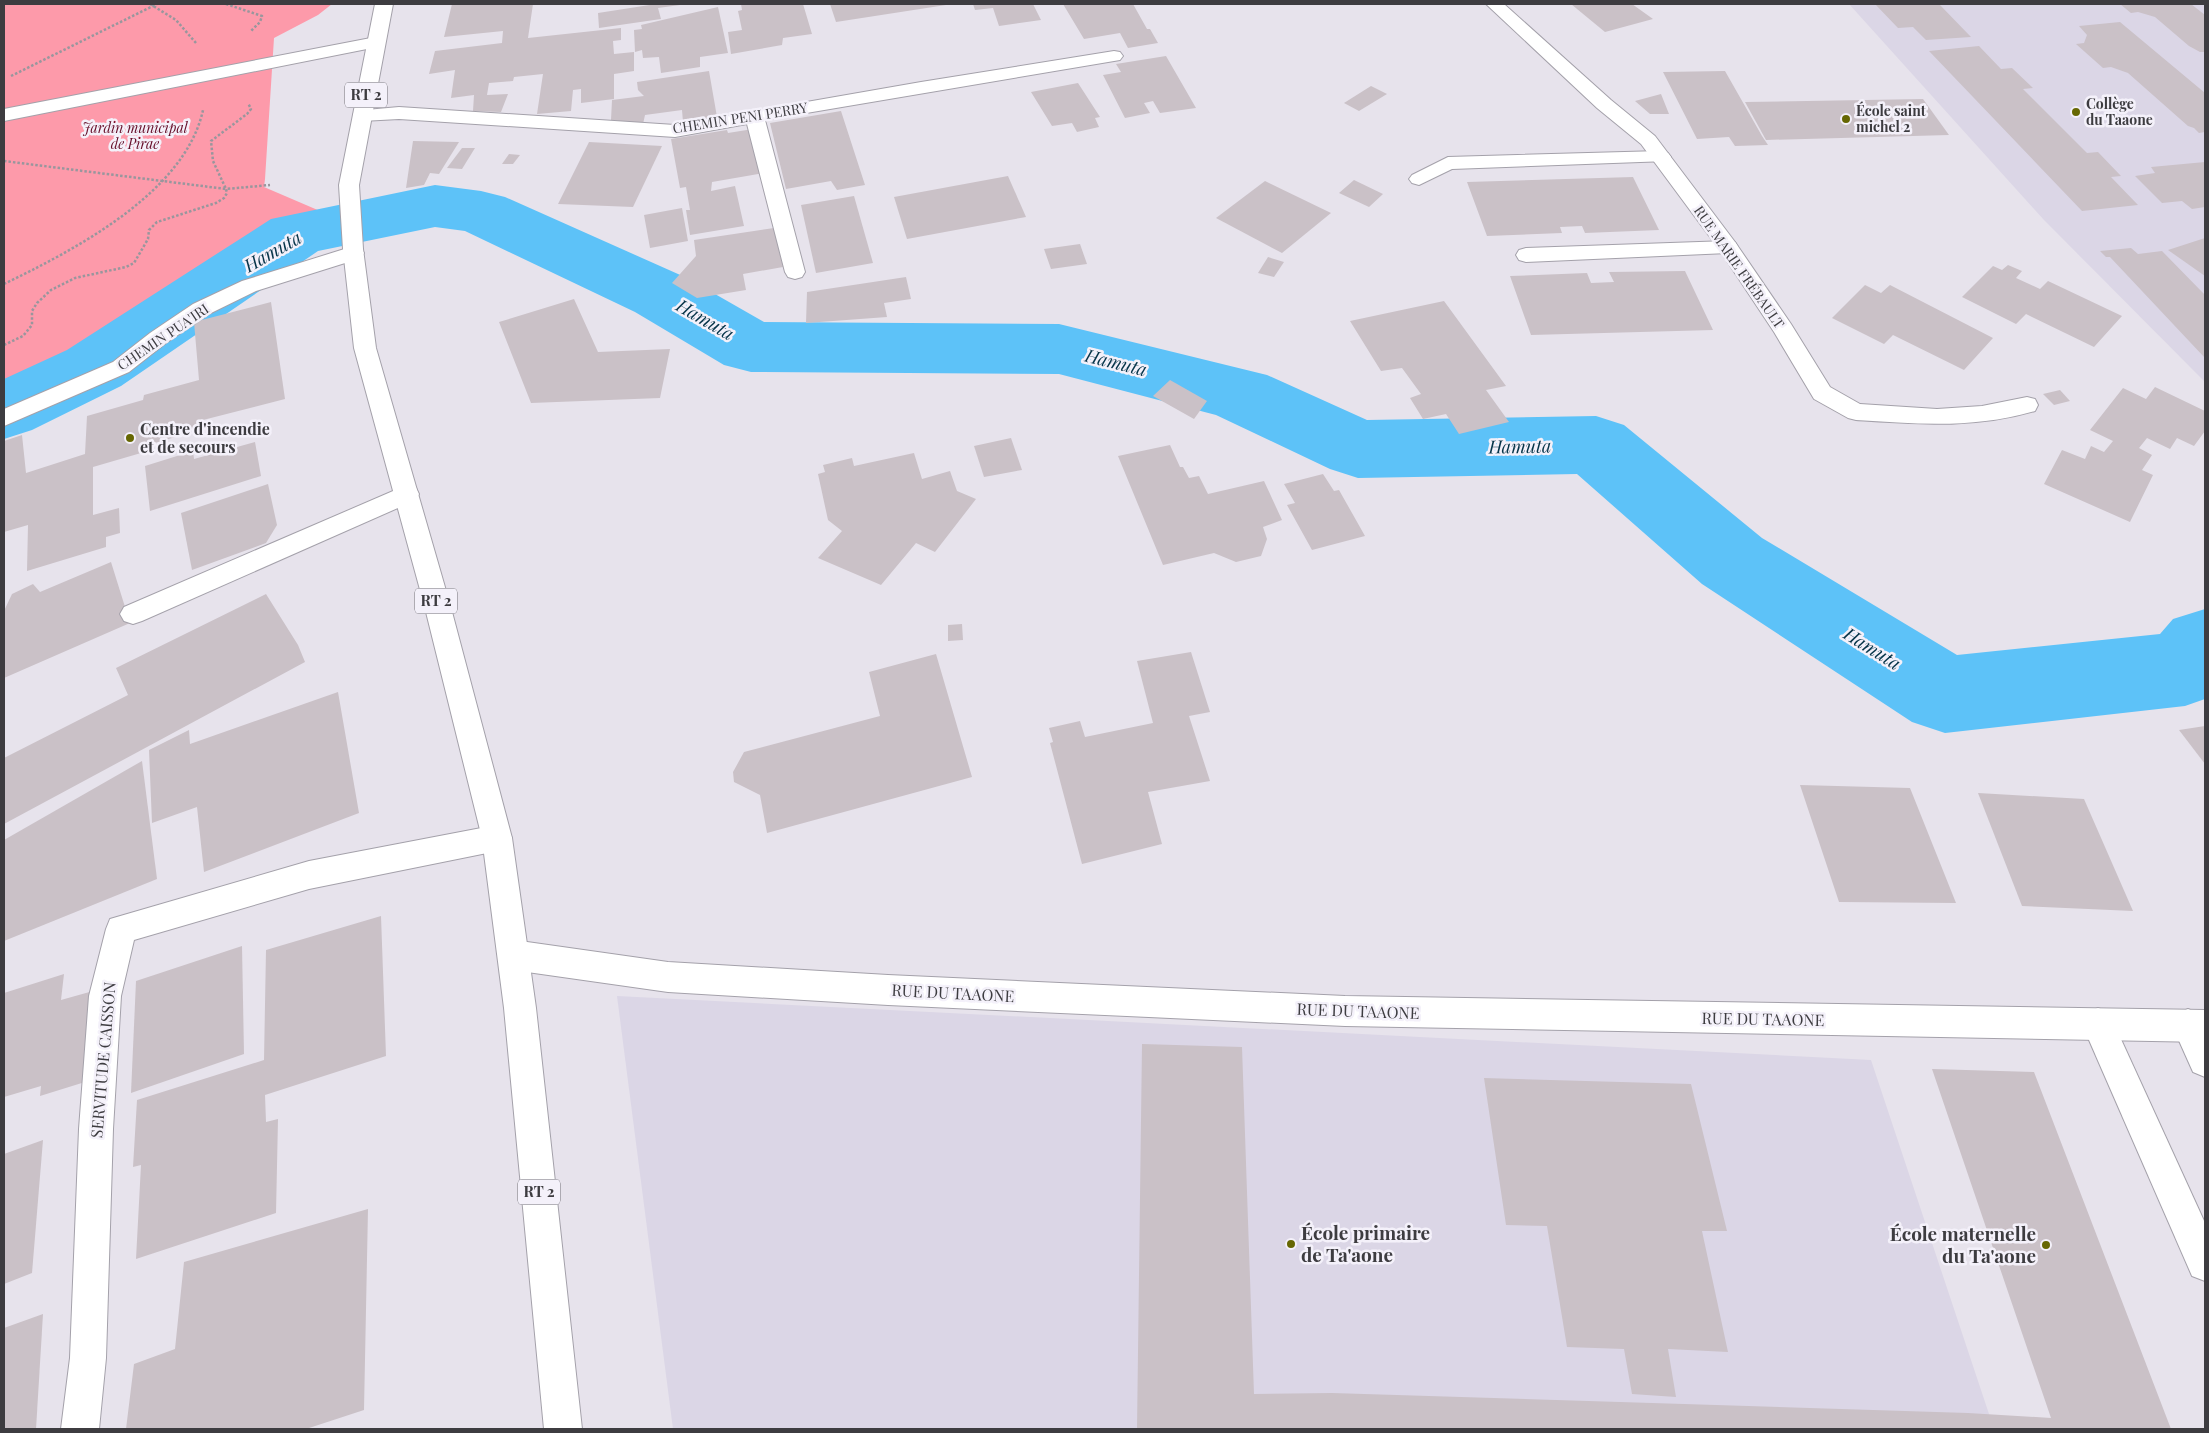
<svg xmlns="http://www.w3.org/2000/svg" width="2209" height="1433" font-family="'Playfair Display',serif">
<rect width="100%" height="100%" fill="#e7e3ec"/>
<g fill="#dbd6e6">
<path d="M1849,4H2205V382L2044,220Z"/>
<path d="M617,996L1871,1060L1994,1429H673Z"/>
</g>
<path fill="#fd9aaa" d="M4,4H332L318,15L274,38L265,179L264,187L320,211L122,333L4,391Z"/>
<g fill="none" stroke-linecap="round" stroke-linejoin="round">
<path fill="#5dc2f8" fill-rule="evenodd" d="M435,185L481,191L505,197L687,278L764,322L1059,324L1267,375L1367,420L1596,416L1624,425L1762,538L1957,655L2160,634L2173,619L2205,609V699L2185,706L1945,733L1912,722L1702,584L1577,474L1358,478L1330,469L1216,415L1059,374L751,372L724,365L635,312L465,231L435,227L318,251L121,386L32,430L4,439V379L67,350L271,219Z"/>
</g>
<g fill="#cac1c7">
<path d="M452,4H533L528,38L621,28V40L613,41L614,54L634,52V71L614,74V99L581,103V89L573,90L571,111L537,114L543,74L514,77L513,81L489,83L487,95L508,94L501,112L473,111L474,95L451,98L455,70L429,74L435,51L502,43L503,31L444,37Z"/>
<path d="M656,4L680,5L658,8L661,19L599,28L598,13Z"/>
<path d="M741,4H803L812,34L783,38L782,45L731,54L728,32L742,30L738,11L742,10Z"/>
<path d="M830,4H946V5L836,22Z"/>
<path d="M973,4H1033L1041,20L999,26L993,8L975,10Z"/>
<path d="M1063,4H1133L1147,29H1150L1158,43L1128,48L1120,33L1084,39Z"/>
<path d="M1571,4H1632L1653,19L1605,32Z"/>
<path d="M1875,4H1939L1971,37L1926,40L1913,27L1898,28Z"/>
<path d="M2120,4H2191L2205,15V52H2200L2189,46L2155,17L2138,12L2131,13Z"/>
<path d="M718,7L728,53L700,57V67L661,73L659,57L643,58L642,50L635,52L634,30L642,29L641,25Z"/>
<path d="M2120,22L2205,93V132L2199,133L2194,128L2188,126L2128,73L2111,67L2103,68L2076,44L2084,43L2087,35L2079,26Z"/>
<path d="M1979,46L2001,69L2012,68L2033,88L2023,89L2087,153L2098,152L2121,176L2111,177L2138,205L2082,211L1929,51Z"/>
<path d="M1166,56L1196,108L1160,113L1153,101L1144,103L1150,113L1125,118L1103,75L1121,72L1116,64Z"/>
<path d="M709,71L717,117L683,122L682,110L645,115L643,124L611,120L612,100L644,96L638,90L637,82Z"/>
<path d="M1725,71L1762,136L1768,145L1735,146L1729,137L1697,139L1663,72Z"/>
<path d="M1078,83L1100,117L1095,118L1099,127L1077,132L1072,123L1052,126L1031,92Z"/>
<path d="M1371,86L1387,94L1359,111L1344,103Z"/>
<path d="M1661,94L1669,114H1650L1635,101Z"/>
<path d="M1923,99L1949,135L1766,140L1745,102Z"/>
<path d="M841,111L865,185L837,190L831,181L786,189L770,123Z"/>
<path d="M753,129L764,173L712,182L711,191L735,186L744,226L690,235L686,210H690L686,187L680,188L671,139L727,130L728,133Z"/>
<path d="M413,141L459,142L439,174L430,173L424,185L406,188Z"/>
<path d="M589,142L662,146L633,207L558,204Z"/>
<path d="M462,148H475L462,169L447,168Z"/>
<path d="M509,154L520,155L513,164H502Z"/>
<path d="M2205,162V207L2192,209L2182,201L2162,203L2135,176L2155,173L2151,167Z"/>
<path d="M1008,176L1026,217L907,239L894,197Z"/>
<path d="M1633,177L1659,230L1585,233L1582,226L1560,227L1562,233L1487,236L1467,182Z"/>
<path d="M1354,180L1383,194L1369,207L1339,193Z"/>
<path d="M1265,181L1331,213L1282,253L1216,218Z"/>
<path d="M854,196L873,263L816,273L801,205Z"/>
<path d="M682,208L688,241L650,248L644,215Z"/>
<path d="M774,228L783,267L743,274L746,290L697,298L672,283L696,256L694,240Z"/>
<path d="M2205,238V276L2168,250Z"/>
<path d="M1080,244L1087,264L1051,269L1044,249Z"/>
<path d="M2131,248L2138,254L2162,251L2205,295V358L2110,257H2106L2100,251Z"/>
<path d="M1268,257L1284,262L1274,277L1258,273Z"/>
<path d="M2008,265L2022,271L2016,278L2040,289L2048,281L2122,316L2094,347L2026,314L2016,324L1962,297L1993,266L2002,270Z"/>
<path d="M1685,271L1713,330L1531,335L1510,276L1587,273L1591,283L1614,282L1609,272Z"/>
<path d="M906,277L911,299L884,303L887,317L806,323L807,292Z"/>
<path d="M1865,285L1881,293L1890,285L1993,338L1964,370L1893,335L1884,344L1832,318Z"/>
<path d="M574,299L598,352L670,349L660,398L531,403L499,322Z"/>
<path d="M1444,301L1506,386L1486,390L1509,422L1459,434L1446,414L1423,419L1410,398L1421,394L1402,368L1381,371L1350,321Z"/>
<path d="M271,302L285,399L203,420V429L141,447V453L93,467V515L119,508L120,533L106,537V547L27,571L28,525L4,532V441L22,435L26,473L85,454L87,416L143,400L144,395L199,380L194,322Z"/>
<path d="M1170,380L1207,401L1194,419L1153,396Z"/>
<path d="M2155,387L2205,411V431L2194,446L2177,438L2170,449L2147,438L2139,448L2152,455L2142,470L2153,475L2130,522L2044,484L2062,450L2085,459L2091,446L2104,452L2113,441L2090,430L2123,388L2146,399Z"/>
<path d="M2060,390L2070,401L2054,405L2043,394Z"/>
<path d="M1011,438L1022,470L984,477L974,446Z"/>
<path d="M255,442L261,476L150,511L145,466L193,451L194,459Z"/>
<path d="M1170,445L1180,467H1183L1189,478L1199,476L1208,494L1264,481L1282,520L1263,527L1267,539L1261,556L1236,562L1214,553L1163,565L1118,456Z"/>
<path d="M914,453L922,479L950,471L957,491L976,499L935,552L916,543L881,585L818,558L842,531L828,520L818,474L825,472L823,465L852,458L854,466Z"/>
<path d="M1323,474L1334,491L1339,490L1365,536L1312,550L1287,505L1295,503L1284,484Z"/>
<path d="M268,484L277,525L266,543L192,570L181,513Z"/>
<path d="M111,562L130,623L4,678V611L12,594L33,584L40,592Z"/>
<path d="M266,594L298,645L305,662L4,824V758L128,695L116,668Z"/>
<path d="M962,624L963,640L948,641V625Z"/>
<path d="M1191,652L1210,712L1189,716L1210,781L1148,792L1162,844L1082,864L1050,743L1053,742L1049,728L1080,721L1085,737L1153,723L1137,661Z"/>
<path d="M936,654L972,777L767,833L760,795L734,782L733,772L744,752L880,716L869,672Z"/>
<path d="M338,692L359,813L204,872L197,807L152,823L149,750L189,730L190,744Z"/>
<path d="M2205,726V764L2179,730Z"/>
<path d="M142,761L157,879L4,941V840Z"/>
<path d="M1800,785L1910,788L1956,903L1839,902Z"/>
<path d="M1978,793L2084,799L2133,911L2022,906Z"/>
<path d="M381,916L386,1056L265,1095L266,1122L278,1119L276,1213L136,1259L141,1165L133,1167L137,1100L264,1060L266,950Z"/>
<path d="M242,946L244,1054L131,1093L136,981Z"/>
<path d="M64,974L61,1000L93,991L85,1082L40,1096L41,1086L4,1097V993Z"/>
<path d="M1142,1044L1242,1047L1254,1394L1332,1393L1968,1413L2051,1418L1932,1069L2034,1072L2171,1429H1137Z"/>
<path d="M1484,1078L1691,1084L1727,1231H1702L1728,1352L1668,1349L1676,1397L1632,1394L1624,1349L1567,1347L1547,1226L1506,1225Z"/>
<path d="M43,1140L32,1273L4,1284V1154Z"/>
<path d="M368,1209L364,1410L306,1429H126L134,1364L175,1349L184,1262Z"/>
<path d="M43,1314L36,1429H4V1328Z"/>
</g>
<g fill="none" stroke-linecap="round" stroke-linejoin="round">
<g stroke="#a4a1aa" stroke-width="2">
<g id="service">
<path d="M376,37L382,38L385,42L382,46L4,121V109Z"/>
<path d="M1661,151L1668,153L1671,157L1668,161L1452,169L1419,185L1412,183L1409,179L1412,175L1448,157Z"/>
<path d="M1728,241L1735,242L1738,247L1735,252L1728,253L1526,262L1519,260L1516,255L1519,250L1526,248Z"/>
<path d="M407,485L416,488L419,494L416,500L142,621L133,624L124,621L120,614L124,607Z"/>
</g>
</g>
<g stroke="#a4a1aa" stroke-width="2">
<g id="minor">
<path d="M1486,4H1504L1611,100L1655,136L1735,242L1791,324L1830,387L1860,404L1937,409L1982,406L2027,397L2035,399L2038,405L2035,411C1974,429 1919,424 1856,420L1848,418L1814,399L1774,332L1721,252L1641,144L1597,108Z"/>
<path d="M1114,51L1120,52L1123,56L1120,60L765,120L805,272L802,277L795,279L788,277L785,272L747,124L675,137L399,119L362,121L355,119L353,115L355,111L399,107L675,125L921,82Z"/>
<path d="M354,246L361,248L364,253L361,258L256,291L209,314L166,343L129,372L4,426V409L113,362L150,333L193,304L242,281Z"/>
<path d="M497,825L507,829L512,838L507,847L497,851L309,889L134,940L121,996L113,1129L106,1358L99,1429H61L70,1358L79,1129L89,996L106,929L110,919L309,861Z"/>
<path d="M2098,1008L2109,1013L2205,1223V1281L2192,1276L2082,1024L2087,1013Z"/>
<path d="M2188,1009L2199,1014L2205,1026V1077L2193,1072L2172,1025L2177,1014Z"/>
</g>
</g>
<g stroke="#a4a1aa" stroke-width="2">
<path id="secondary" d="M513,940L668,962L888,975L1345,996L2205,1010V1042L1345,1026L888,1005L668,992L513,970L502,965L498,955L502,945Z"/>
</g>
<g stroke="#a4a1aa" stroke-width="2">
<path id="primary" d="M375,4H393L359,185L363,249L376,348L451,608L512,838L536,1008L582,1429H544L504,1008L482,838L425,608L354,348L343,249L339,185Z"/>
</g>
<g stroke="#99969d" stroke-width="2.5" stroke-dasharray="2.5 2" stroke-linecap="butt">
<path d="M150,4L176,20L196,43"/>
<path d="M226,4L262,16L260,22L251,31"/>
<path d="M11,76L157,4"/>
<path d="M4,161L226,189L213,161L211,141L247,114L251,109L248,103"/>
<path d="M4,284C74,250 185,193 203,110"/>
<path d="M4,345L23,336L32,325V311L37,303L51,290L75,278L126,267L134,263L148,239L149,230L157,222L216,203L224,198L227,193L226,189L270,185"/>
</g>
<use href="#service" fill="#fff" fill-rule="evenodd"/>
<use href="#minor" fill="#fff" fill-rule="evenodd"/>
<use href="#secondary" fill="#fff" fill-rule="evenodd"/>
<use href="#primary" fill="#fff" fill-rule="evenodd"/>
</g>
<g fill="#666702" stroke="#f4f1fa" stroke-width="2">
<circle cx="2076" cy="112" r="5"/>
<circle cx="1846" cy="119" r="5"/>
<circle cx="130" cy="438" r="5"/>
<circle cx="1291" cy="1244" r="5"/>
<circle cx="2046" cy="1245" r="5"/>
</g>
<g text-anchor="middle" stroke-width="5" stroke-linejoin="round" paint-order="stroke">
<g font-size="14" font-weight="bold" fill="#3d3c40" stroke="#f4f1fa" text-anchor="start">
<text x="2086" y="109">Collège<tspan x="2086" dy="16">du Taaone</tspan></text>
<text x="1856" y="116">École saint<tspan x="1856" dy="16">michel 2</tspan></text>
</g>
<g font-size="14" fill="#3d3c40" stroke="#f4f1fa">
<text transform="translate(740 118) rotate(-9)" y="5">CHEMIN PENI PERRY</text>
<text transform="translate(1739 267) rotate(55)" y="5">RUE MARIE FRÉBAULT</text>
<text transform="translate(163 337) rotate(-34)" y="5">CHEMIN PUA'IRI</text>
</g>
<g font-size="14" font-style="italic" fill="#670f2a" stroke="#f4f1fa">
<text x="135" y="133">Jardin municipal<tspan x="135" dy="16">de Pirae</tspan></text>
</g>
<g fill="#f4f1fa" stroke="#747278" stroke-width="1">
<rect x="345" y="82.5" width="42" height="25" rx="4"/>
<rect x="415" y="588.5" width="42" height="25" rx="4"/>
<rect x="518" y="1179.5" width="42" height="25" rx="4"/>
</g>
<g font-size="15" font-weight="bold" fill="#3d3c40">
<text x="366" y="100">RT 2</text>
<text x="436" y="606">RT 2</text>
<text x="539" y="1197">RT 2</text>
</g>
<g font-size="16" font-weight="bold" fill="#3d3c40" stroke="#f4f1fa" text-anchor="start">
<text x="140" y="435">Centre d'incendie<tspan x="140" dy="18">et de secours</tspan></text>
</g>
<g font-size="16" fill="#3d3c40" stroke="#f4f1fa">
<text transform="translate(953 993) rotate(3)" y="6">RUE DU TAAONE</text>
<text transform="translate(1358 1011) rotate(2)" y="6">RUE DU TAAONE</text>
<text transform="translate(1763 1019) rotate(1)" y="6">RUE DU TAAONE</text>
<text transform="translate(103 1060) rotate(-85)" y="6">SERVITUDE CAISSON</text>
</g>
<g font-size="18" font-style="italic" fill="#063449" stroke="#f4f1fa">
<text transform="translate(273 252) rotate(-30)" y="6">Hamuta</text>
<text transform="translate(705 320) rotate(30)" y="6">Hamuta</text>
<text transform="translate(1116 363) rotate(14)" y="6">Hamuta</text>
<text transform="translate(1520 447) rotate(-1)" y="6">Hamuta</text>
<text transform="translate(1872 649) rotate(32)" y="6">Hamuta</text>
</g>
<g font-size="19" font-weight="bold" fill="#3d3c40" stroke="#f4f1fa" text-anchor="start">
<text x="1301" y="1240">École primaire<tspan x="1301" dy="22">de Ta'aone</tspan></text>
<text x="2036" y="1241" text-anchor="end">École maternelle<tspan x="2036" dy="22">du Ta'aone</tspan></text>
</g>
</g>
<rect width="2209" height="1433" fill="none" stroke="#3d3c40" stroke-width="10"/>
</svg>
